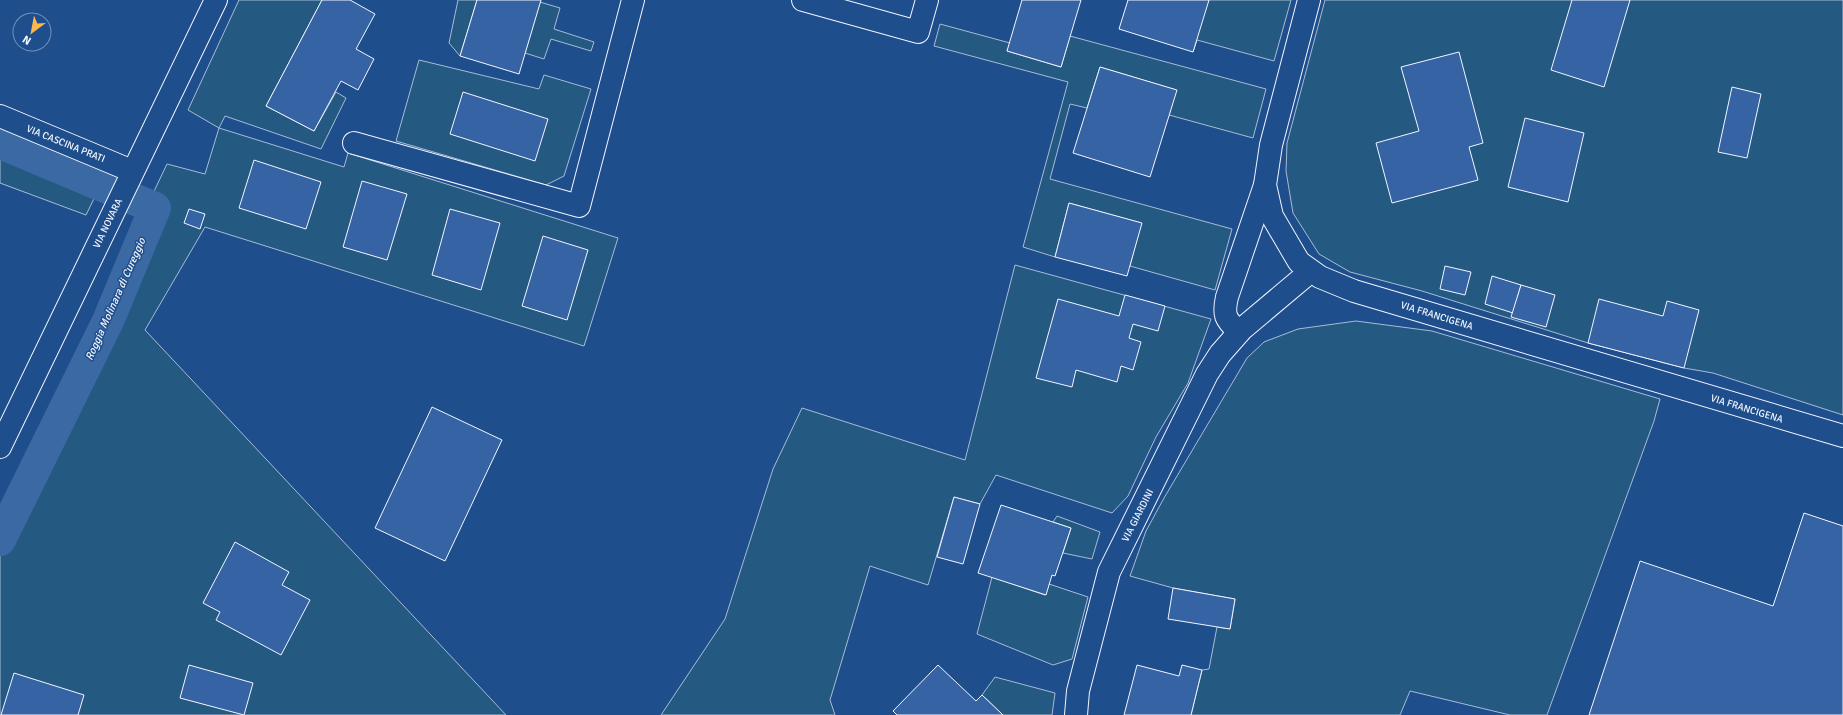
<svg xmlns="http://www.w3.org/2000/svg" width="1843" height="715" font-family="Signika,sans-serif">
<rect width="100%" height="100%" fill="#1f4e8c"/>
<g fill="#245a82" stroke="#a8bbd7">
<path d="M239,0H322L266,106L314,131L336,92L346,98L321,149L225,116L219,128L344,167L348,153L618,238L584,346L205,227L145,330L506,715H0V514L167,164L205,174L219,128L188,110Z"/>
<path d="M458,0H477L460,56L449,43Z"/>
<path d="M1128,0H1291L1274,61L1197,40L1193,52Z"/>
<path d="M1325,0H1843V415L1713,373L1684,368L1588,343L1422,291L1350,272L1319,254L1293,213L1286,171L1287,143Z"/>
<path d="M540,2L560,8L554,29L594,42L591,51L551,39L544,59L525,53Z"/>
<path d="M940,24L1010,43L1007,51L1061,67L1070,36L1266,89L1253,138L1169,115L1176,90L1100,67L1087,108L1070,104L1050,179L1232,229L1215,290L1130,266L1141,223L1069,203L1055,257L1023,247L1068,82L934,46Z"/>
<path d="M419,60L539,89L544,75L591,89L564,176L546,185L396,141Z"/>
<path d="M0,127L108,170L86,215L0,183Z"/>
<path d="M1015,265L1211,319L1188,383L1156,437L1128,496L1112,513L996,475L980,504L954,497L928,585L870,566L830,700L835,715H661L725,619L773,469L802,408L965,460Z"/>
<path d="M1356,321L1432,331L1660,399L1654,421L1547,715H1510L1410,691L1400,715H1191L1202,670L1209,669L1217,627L1230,629L1235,599L1173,588L1130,576L1146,531L1164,498L1247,358L1264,342L1298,329Z"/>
<path d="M1057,516L1100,532L1092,559L1063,553L1071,528L1053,522Z"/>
<path d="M992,577L1045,595L1049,584L1088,597L1072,659L1053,665L977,634Z"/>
<path d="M995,677L1055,693L1052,715H1003L982,695Z"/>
</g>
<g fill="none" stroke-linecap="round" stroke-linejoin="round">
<path stroke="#3b69a3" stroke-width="32" d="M0,143L155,208L108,321L0,540"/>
</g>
<g fill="#3563a3" stroke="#f2f6ff">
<path d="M322,0H350L375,14L356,49L374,59L358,90L341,81L314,131L266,106Z"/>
<path d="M477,0H541L519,74L460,56Z"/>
<path d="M1022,0H1081L1061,67L1007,51Z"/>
<path d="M1128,0H1209L1193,52L1119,29Z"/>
<path d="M1572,0H1630L1604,87L1551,70Z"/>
<path d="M1459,52L1483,143L1469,147L1478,180L1392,203L1376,143L1419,131L1401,67Z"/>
<path d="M1100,67L1177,90L1150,177L1073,153Z"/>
<path d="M1732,87L1761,94L1747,158L1718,152Z"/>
<path d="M463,92L548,119L535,161L450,134Z"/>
<path d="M1525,118L1584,133L1568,202L1508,187Z"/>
<path d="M254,160L321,182L306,229L239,208Z"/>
<path d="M362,181L407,194L387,260L343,247Z"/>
<path d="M1069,203L1142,223L1127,276L1055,257Z"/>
<path d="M189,209L205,214L200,229L184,223Z"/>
<path d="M450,209L500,223L481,290L432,275Z"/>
<path d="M543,236L588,250L567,320L522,306Z"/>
<path d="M1445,266L1471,272L1465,295L1440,289Z"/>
<path d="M1492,276L1521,285L1513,313L1485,304Z"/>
<path d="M1521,285L1555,295L1546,327L1511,317Z"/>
<path d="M1125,295L1165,306L1158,331L1133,324L1129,338L1141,342L1133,370L1121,366L1117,382L1076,370L1072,387L1036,378L1058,299L1119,316Z"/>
<path d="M1599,299L1663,316L1667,301L1699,310L1684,368L1588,343Z"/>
<path d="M432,407L502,440L445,561L375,528Z"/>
<path d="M954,497L980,504L963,564L937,557Z"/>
<path d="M1001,505L1071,528L1055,576L1052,575L1046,595L978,573Z"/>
<path d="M1804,513L1843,526V715H1589L1640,561L1773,606Z"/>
<path d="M235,542L289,572L282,585L310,600L281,655L216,620L220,612L203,603Z"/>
<path d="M1173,588L1235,599L1230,629L1168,619Z"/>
<path d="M189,665L253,683L244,715L180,698Z"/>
<path d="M938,665L976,701L982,695L1003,715H897L893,711Z"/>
<path d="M1137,665L1179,676L1182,665L1202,670L1191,715H1124Z"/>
<path d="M14,673L84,695L78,715H1Z"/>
</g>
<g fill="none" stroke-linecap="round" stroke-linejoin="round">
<g stroke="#f2f6ff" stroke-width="24">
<g id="street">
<path d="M803,0L918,32L927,0"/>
<path d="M0,116L132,171"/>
<path d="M354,143L579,206L633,0"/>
<path d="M1239,332C1225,319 1223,315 1227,297L1265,185"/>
<path d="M1076,715L1078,691L1109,572L1207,374L1220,354L1242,329L1311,271"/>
</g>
</g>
<g stroke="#f2f6ff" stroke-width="24">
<g id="secondary">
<path d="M1309,0L1271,145L1265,185L1272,216L1299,262L1320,277L1354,291L1843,436"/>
<path d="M0,447L216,0"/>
</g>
</g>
<use href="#street" stroke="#1f4e8c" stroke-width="22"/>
<use href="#secondary" stroke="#1f4e8c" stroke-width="22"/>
</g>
<g text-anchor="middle" stroke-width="3" stroke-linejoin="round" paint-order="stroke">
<g font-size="10" fill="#f2f6ff" stroke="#1f4e8c">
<text transform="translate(66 143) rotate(22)" y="4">VIA CASCINA PRATI</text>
<text transform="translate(107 223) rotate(-64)" y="4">VIA NOVARA</text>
<text transform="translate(1437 315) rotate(17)" y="4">VIA FRANCIGENA</text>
<text transform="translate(1747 408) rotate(17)" y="4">VIA FRANCIGENA</text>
<text transform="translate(1137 515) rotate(-63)" y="4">VIA GIARDINI</text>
</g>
<g font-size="11" font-style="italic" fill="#f2f6ff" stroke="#1f4e8c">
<text transform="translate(115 299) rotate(-66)" y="4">Roggia Molinara di Cureggio</text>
</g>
</g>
<g transform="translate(32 32) rotate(212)"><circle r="19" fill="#1f4e8c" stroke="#7391ba"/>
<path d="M0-3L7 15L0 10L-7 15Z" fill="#ffb74d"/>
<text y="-6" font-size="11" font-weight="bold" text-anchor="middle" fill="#f2f6ff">N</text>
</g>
</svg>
